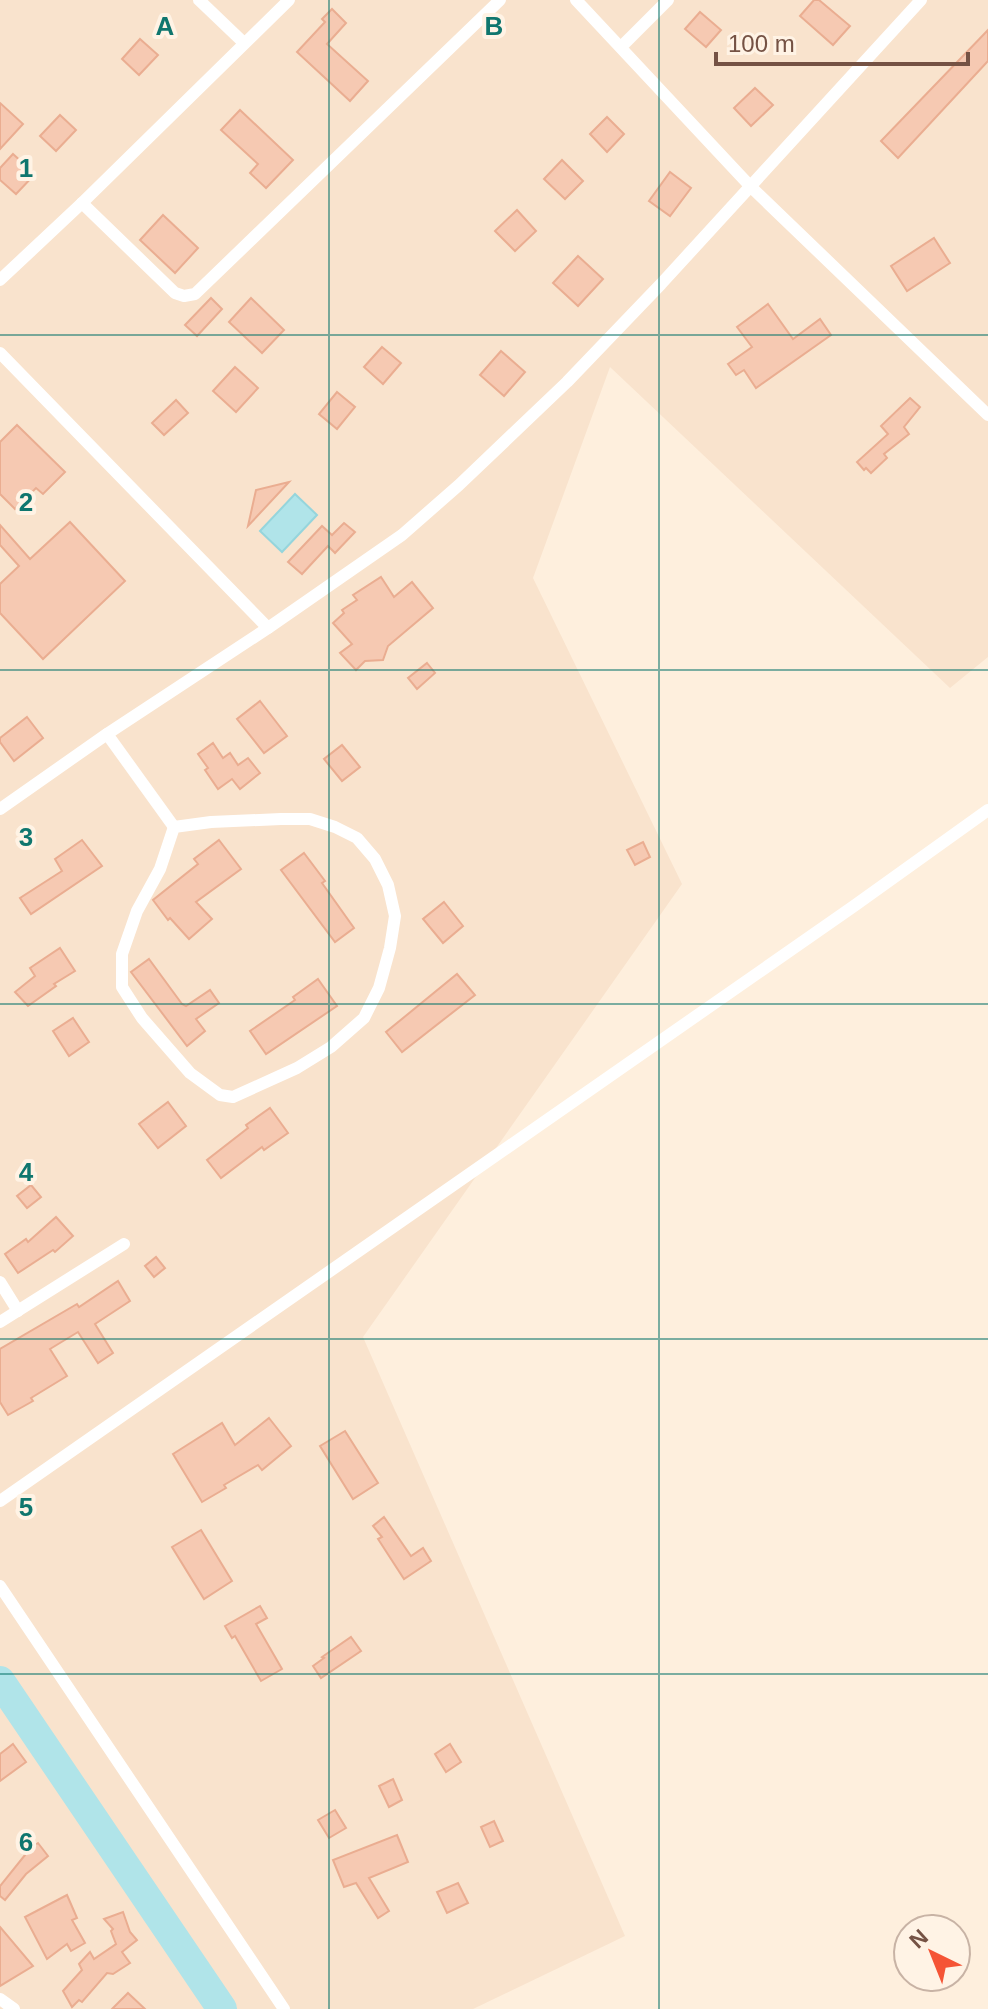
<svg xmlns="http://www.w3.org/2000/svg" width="988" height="2009" font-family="Helvetica,sans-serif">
<rect width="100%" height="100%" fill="#feefdd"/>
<path fill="#f9e3cd" d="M0,0H988V657L950,688L610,367L533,578L682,884L363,1337L625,1936L473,2009H0Z"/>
<path fill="#b0e4e9" stroke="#95d5dc" stroke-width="2" d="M295,494L317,515L282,552L260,531Z"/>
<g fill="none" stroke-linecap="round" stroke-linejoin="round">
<path stroke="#b0e4e9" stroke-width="30" d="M0,1681L222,2009"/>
</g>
<g fill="#f6c9b2" stroke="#eaad91" stroke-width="2">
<path d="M814,0H819L850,26L833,45L800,16Z"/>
<path d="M332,9L346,23L327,44L368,81L350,101L297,52L325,22L322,19Z"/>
<path d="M700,12L721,30L706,47L685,29Z"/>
<path d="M988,30V61L898,158L881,141Z"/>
<path d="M140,39L158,55L139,75L122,59Z"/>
<path d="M755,88L773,105L751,126L734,108Z"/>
<path d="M0,103L23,124L0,149Z"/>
<path d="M240,110L293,160L266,188L250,173L258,164L221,130Z"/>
<path d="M60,115L76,130L56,151L40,136Z"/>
<path d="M607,117L624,134L607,152L590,134Z"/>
<path d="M13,154L35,174L16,194L0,180V168Z"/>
<path d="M562,160L583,181L565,199L544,179Z"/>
<path d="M670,172L691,188L670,216L649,201Z"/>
<path d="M517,210L536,231L515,251L495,231Z"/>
<path d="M163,215L198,248L175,273L140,240Z"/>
<path d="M934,238L950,263L907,291L891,266Z"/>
<path d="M578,256L603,279L578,306L553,283Z"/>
<path d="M211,298L222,309L197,336L185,325Z"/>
<path d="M251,298L284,330L262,353L229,322Z"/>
<path d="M768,304L793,339L820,319L831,335L756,388L744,370L736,375L728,364L752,347L737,327Z"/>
<path d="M382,347L401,363L383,384L364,367Z"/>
<path d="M501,351L525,372L504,396L480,375Z"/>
<path d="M235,367L258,388L236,412L213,391Z"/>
<path d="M337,392L355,407L337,429L319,414Z"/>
<path d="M910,398L920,407L904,427L909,434L884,454L887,458L871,473L866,468L864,470L857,462L888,434L881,426Z"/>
<path d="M176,400L188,413L164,435L152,423Z"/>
<path d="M17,425L65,472L43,494L36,488L15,509L0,494V442Z"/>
<path d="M289,482L248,526L256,490Z"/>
<path d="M70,522L125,581L43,659L0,613V584L19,566L0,545V525L30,559Z"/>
<path d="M344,523L355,532L335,553L328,546L302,574L288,562L322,526L332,535Z"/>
<path d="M381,577L394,597L412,582L433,608L388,646L383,660L365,661L356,670L340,653L352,644L333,623L344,613L342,610L357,600L353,595Z"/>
<path d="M427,663L435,673L417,689L408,678Z"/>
<path d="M260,701L287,736L264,753L237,719Z"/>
<path d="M27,717L43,738L14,761L0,742V738Z"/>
<path d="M213,743L223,758L230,753L238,765L248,758L260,773L240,789L232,779L218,789L205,770L208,768L198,754Z"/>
<path d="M342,745L360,767L342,781L324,759Z"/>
<path d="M82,840L102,866L31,914L20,898L62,871L55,859Z"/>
<path d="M219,840L241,869L196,902L212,919L189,939L170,918L168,920L153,900L198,864L194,859Z"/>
<path d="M643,842L650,857L635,865L627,850Z"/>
<path d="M304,853L325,881L322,883L354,928L335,942L281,870Z"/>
<path d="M444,902L463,926L443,943L423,919Z"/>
<path d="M60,948L75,971L54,984L56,986L28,1006L15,992L35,976L30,968Z"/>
<path d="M149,959L182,1004L186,1006L210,990L219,1003L196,1019L205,1031L187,1046L131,972Z"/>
<path d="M457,974L475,995L402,1052L386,1032Z"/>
<path d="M318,979L337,1006L266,1054L250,1031L295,1000L293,997Z"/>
<path d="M73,1018L89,1042L69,1056L53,1031Z"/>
<path d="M168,1102L186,1126L158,1148L139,1124Z"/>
<path d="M270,1108L288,1133L264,1150L262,1147L221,1178L207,1160L248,1128L246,1125Z"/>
<path d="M31,1185L41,1197L27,1208L17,1196Z"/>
<path d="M56,1217L73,1236L55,1252L53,1250L18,1273L5,1254L26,1239L28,1242Z"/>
<path d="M156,1257L165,1268L154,1277L145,1266Z"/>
<path d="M118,1281L130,1301L95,1324L113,1353L98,1363L78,1332L50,1349L67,1376L31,1398L33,1401L8,1415L0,1402V1349L77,1304L79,1307Z"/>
<path d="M269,1418L291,1446L262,1470L258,1465L224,1485L226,1488L202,1502L173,1454L222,1423L235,1445Z"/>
<path d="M345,1431L378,1483L353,1499L320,1446Z"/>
<path d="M384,1517L411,1556L423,1548L431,1561L404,1579L378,1539L382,1537L373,1526Z"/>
<path d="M201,1530L232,1581L204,1599L172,1547Z"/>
<path d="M260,1606L267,1618L256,1624L282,1669L261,1681L235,1636L232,1638L225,1626Z"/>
<path d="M351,1637L361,1651L321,1678L313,1666L324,1658L322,1657Z"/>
<path d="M13,1744L26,1762L0,1781V1754Z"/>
<path d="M450,1744L461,1762L446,1772L435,1754Z"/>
<path d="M393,1779L402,1800L389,1807L379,1786Z"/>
<path d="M335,1810L346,1828L329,1838L318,1820Z"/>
<path d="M494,1821L503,1841L490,1847L481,1827Z"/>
<path d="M397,1835L408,1862L369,1878L389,1911L378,1918L356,1883L344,1887L333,1860Z"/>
<path d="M38,1843L48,1856L26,1874L5,1900L0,1896V1886L25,1855L24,1853Z"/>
<path d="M458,1883L468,1903L447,1913L437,1892Z"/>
<path d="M67,1895L77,1918L72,1920L85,1943L71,1951L67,1944L47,1959L25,1917Z"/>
<path d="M123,1912L130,1932L137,1940L122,1952L130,1963L113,1974L107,1973L82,2002L79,2000L72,2007L63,1991L82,1970L79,1964L90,1952L94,1959L116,1944L111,1931L113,1929L104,1919Z"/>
<path d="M0,1927L33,1966L0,1986Z"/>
<path d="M128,1993L145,2009H112Z"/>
</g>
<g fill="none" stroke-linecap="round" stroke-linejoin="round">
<g stroke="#fff" stroke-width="12">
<path d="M199,0L244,43"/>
<path d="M576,0L751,187L988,415"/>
<path d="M621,47L668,0"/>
<path d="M82,203L175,293L184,296L195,294L500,0"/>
<path d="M0,280L82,203L289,0"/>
<path d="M0,353L268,628"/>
<path d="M107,734L174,827"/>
<path d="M0,809L107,734L268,628L402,535L459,485L567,382L661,284L921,0"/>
<path d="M281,819H310L335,827L357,838L375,859L388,885L395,916L390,948L379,988L364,1018L331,1047L297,1068L233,1097L220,1095L190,1073L142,1018L122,987V954L137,911L160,869L174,827L211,822Z"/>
<path d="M0,1282L18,1311"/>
<path d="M0,1322L124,1244"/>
<path d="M0,1501L854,906L988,810"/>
<path d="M0,1586L284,2009"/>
<path d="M0,1999L14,2009"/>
</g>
</g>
<path fill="none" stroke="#0f766e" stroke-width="2" stroke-opacity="0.55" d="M329,0V2009M659,0V2009M0,335H988M0,670H988M0,1004H988M0,1339H988M0,1674H988"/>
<g font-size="26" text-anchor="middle" font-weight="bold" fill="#0f766e" stroke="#fff3e5" stroke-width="8" stroke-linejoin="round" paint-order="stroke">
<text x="165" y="35">A</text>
<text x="494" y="35">B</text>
<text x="26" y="177">1</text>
<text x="26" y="511">2</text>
<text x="26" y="846">3</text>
<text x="26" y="1181">4</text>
<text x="26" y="1516">5</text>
<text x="26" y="1851">6</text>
</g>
<g transform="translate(932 1953) rotate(317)"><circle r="38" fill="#fff3e5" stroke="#c8b3a5" stroke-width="2"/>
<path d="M0-6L14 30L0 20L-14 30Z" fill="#f55435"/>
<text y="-12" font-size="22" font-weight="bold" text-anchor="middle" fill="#755244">N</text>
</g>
<path d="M716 52v12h252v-12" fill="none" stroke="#755244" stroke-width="4"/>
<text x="728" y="52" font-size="24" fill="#755244" stroke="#fff3e5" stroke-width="6" paint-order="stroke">100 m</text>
</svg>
